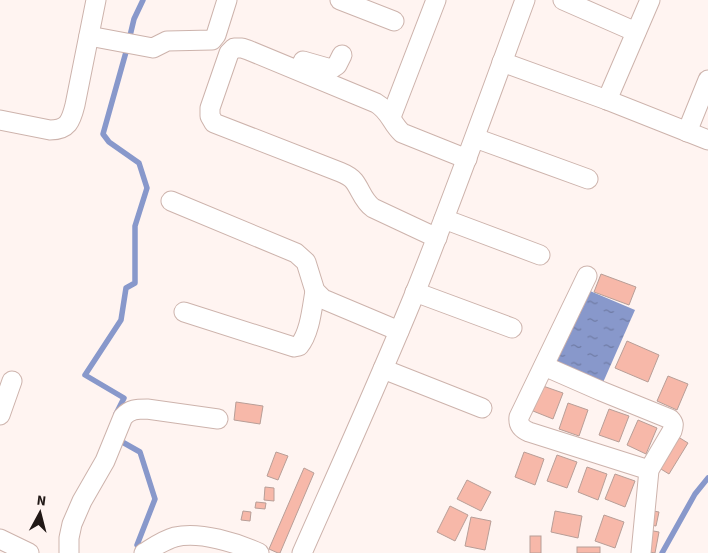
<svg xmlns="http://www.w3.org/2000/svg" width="708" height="553" font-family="'Source Sans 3',sans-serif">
<defs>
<pattern id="water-ripples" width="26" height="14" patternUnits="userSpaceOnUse" patternTransform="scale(1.25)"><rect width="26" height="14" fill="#8898cb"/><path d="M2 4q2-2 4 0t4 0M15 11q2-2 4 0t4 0" fill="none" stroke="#6f7ba4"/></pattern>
</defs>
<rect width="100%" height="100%" fill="#fff4f1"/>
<path fill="url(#water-ripples)" d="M583,288L635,310L601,387L550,365Z"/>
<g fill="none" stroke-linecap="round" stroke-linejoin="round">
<g stroke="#8898cb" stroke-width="5.5">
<path d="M129,40L134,19L143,0"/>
<path d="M116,414L124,398L85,375L121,320L126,288L135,283V226L147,188L139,163L109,142L103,134L126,52"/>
<path d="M117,439L140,452L155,499L137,545"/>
<path d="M662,553L695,494L708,478"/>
</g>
</g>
<g fill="#f7b8a9" stroke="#b89e97">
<path d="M601,274L636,287L629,305L594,292Z"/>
<path d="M627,341L659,355L648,382L615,368Z"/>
<path d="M668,376L688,384L677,410L657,401Z"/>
<path d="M543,386L563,393L553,419L533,411Z"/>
<path d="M236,402L263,406L260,424L234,420Z"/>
<path d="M568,403L588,410L579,436L559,429Z"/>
<path d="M609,409L629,416L619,442L599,435Z"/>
<path d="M638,420L657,428L646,454L627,445Z"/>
<path d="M675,435L688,443L669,474L656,466Z"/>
<path d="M276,452L288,456L278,480L267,476Z"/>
<path d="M524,452L544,459L535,485L515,477Z"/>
<path d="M557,455L577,462L567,488L547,481Z"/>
<path d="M587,467L607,474L598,500L578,492Z"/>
<path d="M304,468L314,473L280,553H278L269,549Z"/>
<path d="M615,474L635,481L625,507L605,499Z"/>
<path d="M467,480L491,492L481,511L457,499Z"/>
<path d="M265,487L274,488V501L264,500Z"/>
<path d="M256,502L266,503L265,509L255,508Z"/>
<path d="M450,506L468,515L455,541L437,532Z"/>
<path d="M648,510L659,512L656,526L646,524Z"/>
<path d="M243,511L251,512L250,521L241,520Z"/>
<path d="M555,511L582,516L578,538L551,532Z"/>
<path d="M604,515L624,522L615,548L595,541Z"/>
<path d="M471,517L491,521L485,550L465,546Z"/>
<path d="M648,530L659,532L655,553L644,551Z"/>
<rect x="530" y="536" width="11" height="17"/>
<rect x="577" y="547" width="23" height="6"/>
</g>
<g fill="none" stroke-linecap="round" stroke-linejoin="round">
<g stroke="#cdb3ac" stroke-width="21">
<g id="street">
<path d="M340,0L394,21"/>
<path d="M563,0L636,32"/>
<path d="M89,36L153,48L167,41L212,40L216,35L227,0"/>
<path d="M303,61L331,69L337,65L342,55"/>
<path d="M502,62L607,100L708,140"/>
<path d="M607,100L650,0"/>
<path d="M391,117L436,0"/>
<path d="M0,120L50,130C68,130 71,121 75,105L96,0"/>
<path d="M687,132L708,80"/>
<path d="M475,138L588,179"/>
<path d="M171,201L296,253L306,262L315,291L323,299L399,331"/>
<path d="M444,219L540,255"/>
<path d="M437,238L373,208C363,201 361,190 354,181C350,176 345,174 340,172L214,123L210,116V108L229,53L234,48H242L248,50L376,103C390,111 391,123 402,133L467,159"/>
<path d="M587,276L519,417C518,425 522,429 529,432L649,470"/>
<path d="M415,292L512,328"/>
<path d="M184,312L294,347L299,346C310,333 312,308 315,291"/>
<path d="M544,366L601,391L670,419C674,423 674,425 672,431L649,470L641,553"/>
<path d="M383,369L482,408"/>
<path d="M0,415L12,381"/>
<path d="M0,539L29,553"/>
<path d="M69,553V538L72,524L82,501L105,461L123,417C130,409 137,409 147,409L218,419"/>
<path d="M144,553C154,547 164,540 175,537C200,531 237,543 259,553"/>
<path d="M302,553C340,467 379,381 415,293C454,196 489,98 525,0"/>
</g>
</g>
<use href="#street" stroke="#fff" stroke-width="19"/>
</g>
<g transform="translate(40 513) rotate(7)" stroke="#fff4f1" stroke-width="4" paint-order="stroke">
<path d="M0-4L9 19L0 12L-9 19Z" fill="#211816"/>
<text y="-8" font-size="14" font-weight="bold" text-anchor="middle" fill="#211816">N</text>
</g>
</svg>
